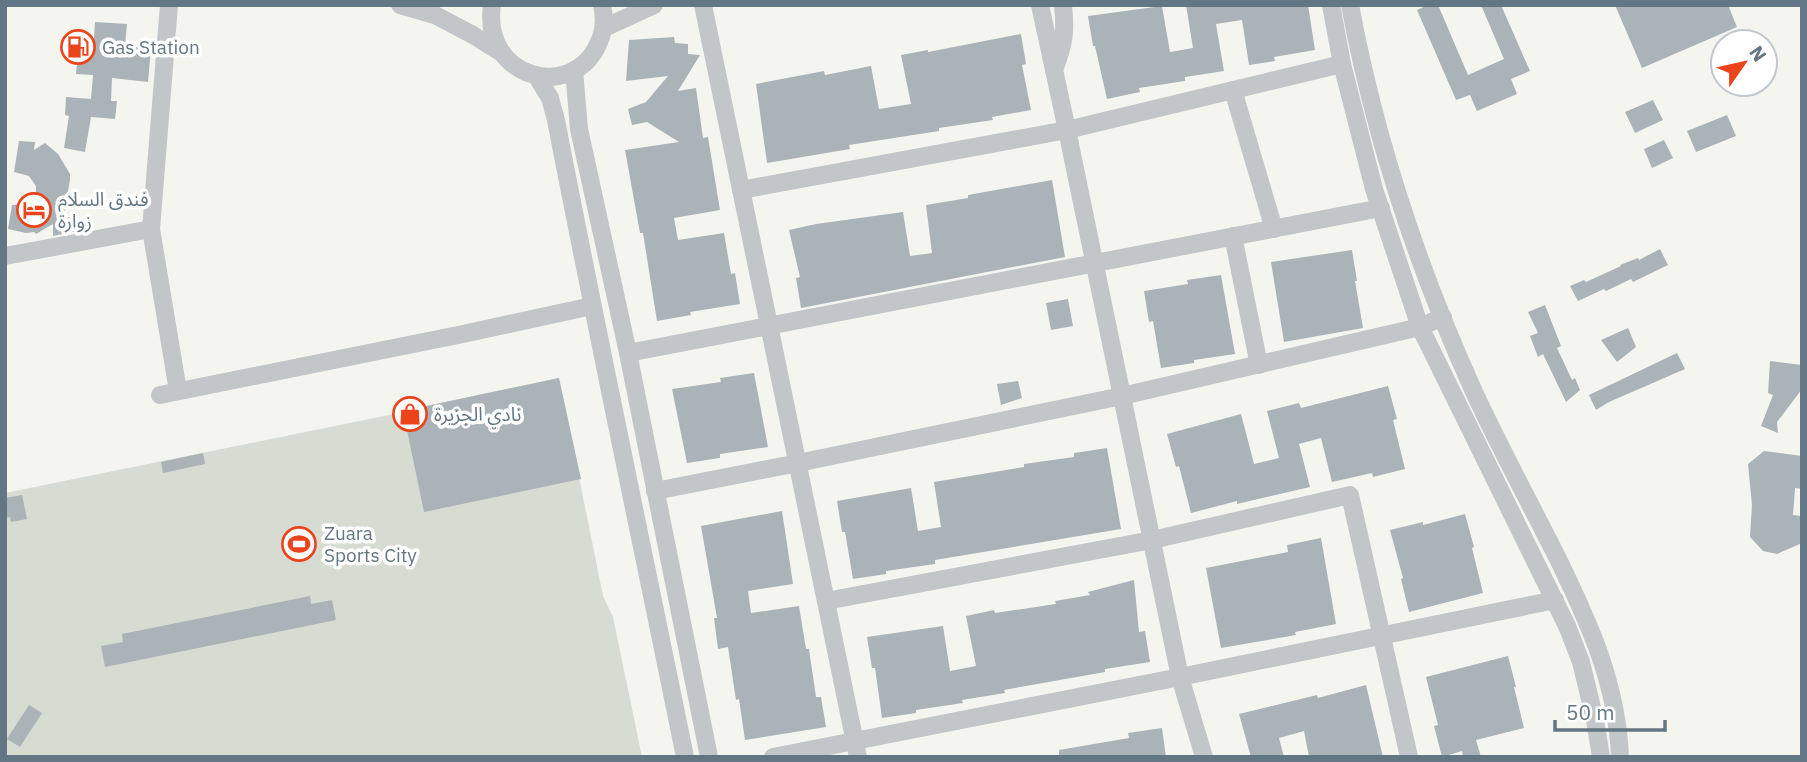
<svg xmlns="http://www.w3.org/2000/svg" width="1807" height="762" font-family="'IBM Plex Sans','Noto Sans Arabic',sans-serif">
<rect width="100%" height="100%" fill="#f5f5f0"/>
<path fill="#d6dcd1" d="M559,378L603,596L613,617L642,757H5V493L389,415L403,411Z"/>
<g fill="#aab3b7">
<path d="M1186,5H1308L1315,50L1274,57L1275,61L1249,65L1242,20L1216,24L1224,71L1185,77V81L1139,88L1140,92L1107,99L1095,46H1093L1088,16L1162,6L1170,52L1193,48Z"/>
<path d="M1428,5H1438L1468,75L1504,59L1481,5H1501L1530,71L1511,79L1517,94L1477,111L1470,95L1456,100L1417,10Z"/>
<path d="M1615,5H1728L1737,27L1642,68Z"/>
<path d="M95,22L127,24L125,46L151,48L148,82L112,78L111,101H117L115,119L91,117L85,152L64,148L69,116L65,115L66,97L91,99L93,75L76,74L78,55L93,56Z"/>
<path d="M1021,34L1026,64L1022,65L1031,110L992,117L993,120L939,128V131L849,145L850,149L767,163L756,84L824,71L825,75L871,66L879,109L911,104L901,55L928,50V52Z"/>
<path d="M674,37L675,43L688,44V54L700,55L678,91L696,88L703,138L708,137L720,210L674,218L678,240L724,233L731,274L735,273L740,304L690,312L691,315L657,321L643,233H640L625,150L679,142L647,122L632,125L628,109L646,102L668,76L626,81L629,40Z"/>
<path d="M1653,100L1663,120L1635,133L1625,112Z"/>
<path d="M1727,115L1736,136L1696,152L1687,131Z"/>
<path d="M1664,140L1673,158L1652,168L1644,149Z"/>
<path d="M19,141L35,142L34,150L45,143L58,154L70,174V180L63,218L75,217L76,231L53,236V224L36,234L34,232L26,233L8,229L12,205L27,204L31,201L36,192V186L29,176L14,172Z"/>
<path d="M1052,180L1065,257L801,308L796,278L800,277L789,230L816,224L903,212L910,256L932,253L926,205L968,198V195Z"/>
<path d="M1660,249L1668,265L1633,282L1631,279L1606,291L1604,289L1578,301L1570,286L1584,280L1586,282L1621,266L1620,265L1638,258L1639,260Z"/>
<path d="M1352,250L1357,281H1355L1363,328L1284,342L1271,262Z"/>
<path d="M1221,275L1235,354L1194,360V363L1161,368L1153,321L1149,322L1144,291L1188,284L1187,280Z"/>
<path d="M1068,299L1073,326L1051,330L1046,303Z"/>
<path d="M1545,305L1561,346L1557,348L1572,380L1575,378L1580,390L1566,402L1543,354L1538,357L1530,336L1538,333L1528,312Z"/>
<path d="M1628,328L1636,347L1617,362L1601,340Z"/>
<path d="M1677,353L1685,369L1609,402L1596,410L1589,395Z"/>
<path d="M1770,361L1802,365V389L1777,422L1778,433L1761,426L1773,395L1768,393Z"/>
<path d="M754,373L768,447L720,454V458L687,463L672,389L721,382L720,378Z"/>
<path d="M559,378L581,479L424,512L403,411Z"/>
<path d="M1018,381L1022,398L1001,405L997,384Z"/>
<path d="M1388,386L1397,419L1393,420L1405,469L1373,477L1372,473L1332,482L1321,438L1299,444L1310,487L1237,504V501L1191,513L1179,466L1176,467L1167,434L1241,414L1254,464L1279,458L1267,411L1299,403L1301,408Z"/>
<path d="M1107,448L1121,529L935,560V564L886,571V574L853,579L845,532H842L837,501L911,488L918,531L941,527L934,482L1024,467V464L1074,457V453Z"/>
<path d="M1764,451L1802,456V489L1795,488L1793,515L1802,516V543L1777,554L1763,551L1750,537L1752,505L1748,464Z"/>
<path d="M203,453L205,464L163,473L161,462Z"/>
<path d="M22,495L27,519L11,522L10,517L5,518V498Z"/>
<path d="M782,511L793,584L748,591L751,613L799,606L806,649H809L816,697H821L826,727L745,740L739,699L736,700L728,647L718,649L714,618H717L701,526Z"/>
<path d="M1465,514L1474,547L1472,548L1483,593L1409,612L1401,579L1403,578L1390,530L1423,522V525Z"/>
<path d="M1321,538L1336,624L1295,632L1296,635L1221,648L1206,568L1288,552L1287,545Z"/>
<path d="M1134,580L1139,632L1145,631L1150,662L1105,669V672L1004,690L1005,693L962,700L963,703L916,710V713L882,718L875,668H872L867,637L943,626L950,671L976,666L966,616L994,610L995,613L1056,604L1055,601L1090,595L1088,592Z"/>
<path d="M310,596L311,604L332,600L336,620L105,667L101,646L123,642L122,634Z"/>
<path d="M1508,656L1516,687H1514L1524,728L1476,740L1481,757H1463L1462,751L1442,757L1434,726L1438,725L1426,677Z"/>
<path d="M1366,685L1383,757H1309L1304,731L1279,738L1284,757H1251L1239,714L1317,695L1318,698Z"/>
<path d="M29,705L42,713L20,747L7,739Z"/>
<path d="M1162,728L1166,757H1059V750L1129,738L1128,733Z"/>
</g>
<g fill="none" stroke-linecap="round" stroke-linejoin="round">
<g stroke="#c2c6c9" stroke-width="18">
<path d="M169,5L151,229L178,391"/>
<path d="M400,5L435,15L473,35L500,52"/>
<path d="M492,5C481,79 574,103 599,42C604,31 605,18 602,5"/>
<path d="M703,5L858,757"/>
<path d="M1040,5L1067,130L1180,677L1204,757"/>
<path d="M1331,5L1342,64L1374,189L1420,327L1567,626L1581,662L1595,720L1601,757"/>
<path d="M1350,5C1375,139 1419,271 1475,394C1501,450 1531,505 1559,561C1590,625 1617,684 1620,757"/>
<path d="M604,28L654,5"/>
<path d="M574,70L579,129L628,353L709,757"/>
<path d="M1054,70C1064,44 1066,33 1063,5"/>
<path d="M536,75L550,98L556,120C597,333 642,545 685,757"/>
<path d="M1233,90L1274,229"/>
<path d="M741,190L1067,130L1342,64"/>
<path d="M1233,236L1259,365"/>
<path d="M5,256L151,229"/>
<path d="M628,353L1381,208"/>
<path d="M160,395L463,334L592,306"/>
<path d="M655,491L798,463L1122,396L1420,327L1443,317"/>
<path d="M826,601L1152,540L1350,495L1409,757"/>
<path d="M773,757L1180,677L1555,600"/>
</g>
</g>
<defs>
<g id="fuel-ring" transform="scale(1.75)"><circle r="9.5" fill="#fff" stroke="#eb431a" stroke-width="1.5"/><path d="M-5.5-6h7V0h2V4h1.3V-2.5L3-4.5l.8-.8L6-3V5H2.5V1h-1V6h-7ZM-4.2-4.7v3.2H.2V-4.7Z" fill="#eb431a"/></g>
<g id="hotel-ring" transform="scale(1.75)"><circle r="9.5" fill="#fff" stroke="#eb431a" stroke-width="1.5"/><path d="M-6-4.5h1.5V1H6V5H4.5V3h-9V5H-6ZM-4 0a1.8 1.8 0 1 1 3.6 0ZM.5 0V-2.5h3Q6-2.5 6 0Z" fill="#eb431a"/></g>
<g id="shop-ring" transform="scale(1.75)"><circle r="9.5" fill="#fff" stroke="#eb431a" stroke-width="1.5"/><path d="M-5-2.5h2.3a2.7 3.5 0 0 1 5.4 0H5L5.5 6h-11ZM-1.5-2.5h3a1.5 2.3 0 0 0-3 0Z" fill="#eb431a"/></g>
<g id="stadium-ring" transform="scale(1.75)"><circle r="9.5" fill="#fff" stroke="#eb431a" stroke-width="1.5"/><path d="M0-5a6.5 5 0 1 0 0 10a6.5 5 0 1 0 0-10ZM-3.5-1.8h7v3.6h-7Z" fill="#eb431a"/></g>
</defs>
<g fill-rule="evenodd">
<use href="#fuel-ring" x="78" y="47"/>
<use href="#hotel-ring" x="34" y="210"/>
<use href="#shop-ring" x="410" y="414"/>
<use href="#stadium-ring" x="299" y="544"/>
</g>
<g text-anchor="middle" stroke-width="7" stroke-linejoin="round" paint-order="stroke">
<g font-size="19" fill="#627683" stroke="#fff" text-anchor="start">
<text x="102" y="54">Gas Station</text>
<text x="58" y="206">فندق السلام<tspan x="58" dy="22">زوارة</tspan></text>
<text x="434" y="421">نادي الجزيرة</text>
<text x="324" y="540">Zuara<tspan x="324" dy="22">Sports City</tspan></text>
</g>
</g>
<rect width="1807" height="762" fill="none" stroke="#627683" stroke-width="14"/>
<g transform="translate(1744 63) rotate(56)"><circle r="33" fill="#ffffff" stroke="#c0c8cd" stroke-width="2"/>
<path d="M0-5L12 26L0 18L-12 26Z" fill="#eb431a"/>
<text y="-10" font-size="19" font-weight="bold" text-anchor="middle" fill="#627683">N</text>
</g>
<path d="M1555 720v10h110v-10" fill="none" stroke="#627683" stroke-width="3.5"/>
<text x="1566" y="720" font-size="21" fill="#627683" stroke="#ffffff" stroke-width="5" paint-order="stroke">50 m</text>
</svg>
